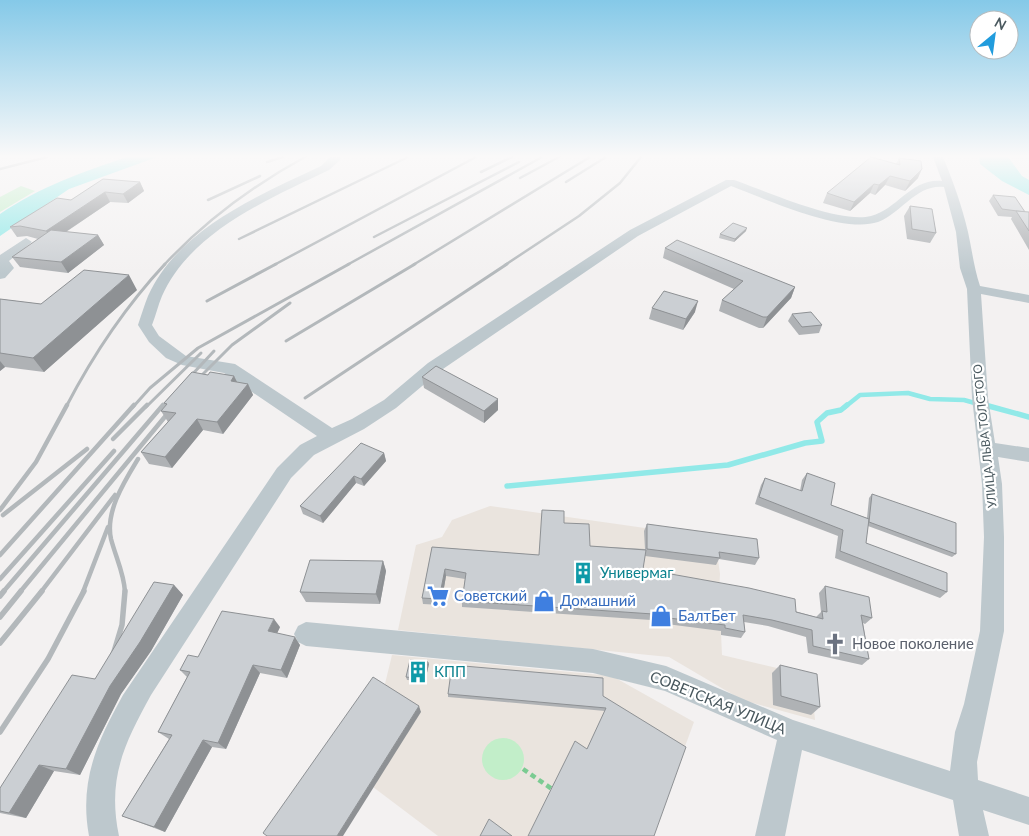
<svg xmlns="http://www.w3.org/2000/svg" width="1029" height="836" font-family="Lato,sans-serif">
<rect width="100%" height="100%" fill="#f3f1f1"/>
<g fill="#eae4de">
<path d="M490,506L715,538L720,574L719,590L722,655L811,676L815,720L742,700L669,657L398,630L416,545L442,537L452,520Z"/>
<path d="M392,655L612,676L694,722L652,836H438L373,787L384,688Z"/>
</g>
<g fill="#c2eec9">
<path d="M21,186L35,191L0,212V197Z"/>
<circle cx="503" cy="759" r="21"/>
</g>
<g fill="#91e9e8">
<path d="M127,157H157L69,189L0,236V214C40,187 82,172 127,157Z"/>
<path d="M979,157H1008L1022,176L1029,180V195L1002,181L980,164Z"/>
</g>
<g fill="none" stroke-linecap="round" stroke-linejoin="round">
<path stroke="#91e9e8" stroke-width="4.5" d="M845,407L860,395L908,393L930,399L964,400L989,407"/>
<g stroke="#91e9e8" stroke-width="5.5">
<path d="M985,405L1029,417"/>
<path d="M507,486L728,465L805,443L822,441L817,422L827,413L841,410L847,405"/>
</g>
<path stroke="#7bcb92" stroke-width="4.5" stroke-dasharray="5.5 4" stroke-linecap="butt" d="M523,769L552,789"/>
<g fill="#bdc8cd" fill-rule="evenodd">
<path d="M330,157H340V160L329,170C269,199 191,231 162,296C158,305 156,315 152,325L159,336L186,356L235,364L332,428L352,419L384,400L428,363L630,230L726,180H734C766,191 839,224 871,216C898,209 911,178 942,181L933,157H943C953,181 962,206 968,232C972,250 974,268 980,286L1029,295V303L981,294L988,398L995,443L1029,448V462L998,457L1002,484L1004,537V631L977,762L978,780L1029,797V825L983,810L989,836H959L953,800L802,750L785,836H755L777,740L665,691L593,673L306,646L298,642L294,634L298,626L306,622L593,649L666,666L793,720L950,771L955,732L964,704L980,631L984,537L982,484L972,398L967,289L960,268L956,232L944,187C916,184 902,213 878,222C842,234 766,199 731,186L638,236L440,371L396,408L364,429L314,455L291,478L151,695C124,744 107,779 119,836H89C79,781 97,742 123,695L277,468L300,445L317,436L224,373L182,365L166,358L149,342L138,325C141,316 144,306 148,296C179,228 258,196 321,166Z"/>
<path d="M26,238L32,242L9,261L14,268L5,278L0,279V255Z"/>
</g>
<g stroke="#b3b8bb" stroke-width="2.5">
<path d="M267,162L283,157"/>
<path d="M0,169L47,157"/>
<path d="M481,172L512,157"/>
<path d="M520,178L559,157"/>
<path d="M566,182L606,157"/>
<path d="M208,200L260,176"/>
<path d="M374,237L519,162"/>
<path d="M239,239L408,157"/>
<path d="M164,265C205,221 252,186 305,157"/>
<path d="M274,265L476,157"/>
<path d="M347,265L542,157"/>
<path d="M413,265L590,157"/>
<path d="M505,265L579,216L620,183L641,157"/>
</g>
<g stroke="#b3b8bb" stroke-width="3">
<path d="M207,301L276,264"/>
<path d="M286,341L415,264"/>
<path d="M193,384L232,345L290,303"/>
<path d="M305,398L507,264"/>
<path d="M66,407C93,355 125,307 165,264"/>
<path d="M133,407L150,388L198,348L349,264"/>
<path d="M146,407L201,353"/>
<path d="M162,407L214,351"/>
</g>
<g stroke="#b3b8bb" stroke-width="4.5">
<path d="M113,439L147,405"/>
<path d="M0,510L36,462L67,405"/>
<path d="M3,515L87,449"/>
<path d="M0,555L134,405"/>
<path d="M0,579L114,451"/>
<path d="M3,592L163,405"/>
<path d="M20,592L173,407"/>
<path d="M41,592L115,495"/>
<path d="M83,592L108,527"/>
<path d="M125,592C124,573 116,558 111,539C105,512 124,482 138,459"/>
</g>
<g stroke="#b3b8bb" stroke-width="5.5">
<path d="M0,596L4,591"/>
<path d="M0,617L21,591"/>
<path d="M0,643L42,591"/>
<path d="M113,655L122,625L125,591"/>
<path d="M0,732L48,659L84,591"/>
</g>
</g>
<g fill="#afb2b5">
<path d="M899,158L918,178L905,191L885,185L875,195L870,193L850,211L823,203L827,193L896,164Z"/>
<path d="M140,182L144,191L128,203L110,202L66,232L98,235L104,245L68,273L20,267L12,257L38,239L27,236L17,237L10,227L71,200Z"/>
<path d="M993,195L1025,212H1029V250L1011,219L1012,217L998,216L989,201Z"/>
<path d="M910,206L936,233L930,243L907,239L904,216Z"/>
<path d="M746,231L734,242L719,238L720,234Z"/>
<path d="M665,248L795,287L791,298L763,328H759L719,311L722,300L734,289L663,258Z"/>
<path d="M137,290L44,372L5,367L0,371V299L41,304Z"/>
<path d="M652,308L695,312L683,330L649,319Z"/>
<path d="M792,314L822,325L819,333L799,335L788,321Z"/>
<path d="M208,375L234,376L237,382L248,384L253,395L223,434L203,430L172,468L149,464L141,452L168,422L161,411L166,406L164,403Z"/>
<path d="M422,377L498,410L484,423L424,388Z"/>
<path d="M384,453L386,461L364,486L356,483L323,523L303,514L300,506Z"/>
<path d="M807,473L831,505L867,518L869,498L872,494L956,554L952,557L868,526L866,543L947,592L940,598L835,558L838,536L755,504L761,485L765,478L800,491L802,480Z"/>
<path d="M564,523L590,546L645,549L644,531L647,524L759,558L755,565L719,559L716,565L645,556L643,569L816,617L821,612L819,593L825,586L872,618L865,624L863,623L869,659L862,665L808,653L806,637L768,626L744,622L745,632L741,638L721,635V631L651,622V620L462,607V601L465,579L446,576L441,605L423,604L422,598L432,547L539,555Z"/>
<path d="M383,561L386,571L380,604L306,602L300,592Z"/>
<path d="M174,585L183,595L151,651L121,694L80,775L54,771L26,818L0,813V788L95,679Z"/>
<path d="M280,627L277,633L300,645L287,678L260,673L226,749L212,747L165,832L122,816L169,739L158,732L187,677L180,670L198,657Z"/>
<path d="M429,664L425,681L407,680L406,677Z"/>
<path d="M780,665L820,707L811,715L773,705L772,673Z"/>
<path d="M448,694L603,696L654,836L587,749L605,711L448,697Z"/>
</g>
<g fill="#8e9194">
<path d="M922,169L918,178L905,191L910,181Z"/>
<path d="M890,176L885,185L875,195L879,185Z"/>
<path d="M140,182L144,191L128,203L123,194Z"/>
<path d="M874,184L870,193L850,211L854,202Z"/>
<path d="M105,192L110,202L52,241L46,231Z"/>
<path d="M747,228L746,231L734,242L735,239Z"/>
<path d="M98,235L104,245L68,273L61,262Z"/>
<path d="M129,275L137,290L44,372L33,358Z"/>
<path d="M795,287L791,298L763,328L767,317Z"/>
<path d="M698,301L695,312L683,330L686,319Z"/>
<path d="M0,361L5,367L0,371Z"/>
<path d="M234,376L240,388L231,381Z"/>
<path d="M248,384L253,395L223,434L217,422Z"/>
<path d="M498,399V410L484,423V411Z"/>
<path d="M197,419L203,430L172,468L165,457Z"/>
<path d="M384,453L386,461L364,486L361,479Z"/>
<path d="M354,476L356,483L323,523L320,516Z"/>
<path d="M383,561L386,571L380,604L376,594Z"/>
<path d="M445,569L446,576L441,605L439,599Z"/>
<path d="M174,585L183,595L151,651L121,694L80,775L66,769L110,686Z"/>
<path d="M274,619L280,627L274,640L268,631Z"/>
<path d="M295,637L300,645L287,678L281,670Z"/>
<path d="M428,662L429,664L425,681V679Z"/>
<path d="M253,665L260,673L226,749L218,743Z"/>
<path d="M419,706L421,712L343,836H337Z"/>
<path d="M203,740L212,747L165,832L154,827Z"/>
<path d="M39,765L54,771L26,818L9,813Z"/>
</g>
<g fill="#cbcfd3" stroke="#8e9194">
<path d="M871,157L900,165L899,158L921,161L922,169L910,181L890,176L879,185L874,184L854,202L827,193Z"/>
<path d="M103,179L140,182L123,194L105,192L46,231L20,226L10,227L57,198L71,200Z"/>
<path d="M993,195L1015,197L1025,212L1002,209Z"/>
<path d="M910,206L932,209L936,233L912,229Z"/>
<path d="M1016,211L1029,212V231Z"/>
<path d="M733,223L747,228L735,239L720,234Z"/>
<path d="M51,230L98,235L61,262L12,257Z"/>
<path d="M677,240L795,287L767,317H763L722,300L743,281L665,248Z"/>
<path d="M84,270L129,275L33,358L0,353V299L41,304Z"/>
<path d="M664,291L698,301L686,319L652,308Z"/>
<path d="M811,312L822,325L802,327L792,314Z"/>
<path d="M436,366L498,399L484,411L422,377Z"/>
<path d="M192,372L208,375L210,372L234,376L231,381L248,384L217,422L197,419L165,457L141,452L176,413L161,411L167,404L164,403Z"/>
<path d="M361,443L384,453L361,479L354,476L320,516L300,506Z"/>
<path d="M807,473L835,483L831,505L869,519L866,543L947,573V592L840,551L843,530L759,497L765,478L802,491Z"/>
<path d="M872,494L956,523V554L869,522Z"/>
<path d="M542,510L564,511V523L589,524L590,546L646,550L643,569L749,588L795,599L796,612L823,619L822,611L827,612L825,586L869,597L872,618L861,615L869,659L813,646L812,630L772,620L743,615L745,632L725,628V625L653,616V614L462,601L466,573L445,569L439,599L422,598L432,547L539,555Z"/>
<path d="M647,524L757,539L759,558L719,552L720,558L647,549Z"/>
<path d="M310,560L383,561L376,594L300,592Z"/>
<path d="M154,582L174,585L140,642L110,686L66,769L39,765L9,813L0,811V788L72,675L95,679Z"/>
<path d="M222,611L274,619L268,631L295,637L281,670L253,665L218,743L203,740L154,827L122,816L172,735L158,732L190,672L180,670L188,655L198,657Z"/>
<path d="M410,660L428,662L425,679L406,677Z"/>
<path d="M452,665L603,678V696L686,747L654,836H528L575,741L587,749L606,708L448,694Z"/>
<path d="M780,665L817,674L820,707L781,696Z"/>
<path d="M373,677L419,706L337,836H267L263,833Z"/>
<path d="M489,819L512,836H480Z"/>
</g>
<linearGradient id="sky" x2="0" y2="1"><stop stop-color="#85c9e8"/><stop offset="0.57" stop-color="#faf9f9"/><stop offset="1" stop-color="#faf9f9" stop-opacity="0"/></linearGradient>
<rect width="1029" height="274" fill="url(#sky)"/>
<defs>
<g id="building-bare" transform="scale(1.725)"><path d="M-4-6H4V6H1V3H-1V6H-4ZM-2.5-4.3h1.7v1.8h-1.7ZM.8-4.3h1.7v1.8H.8ZM-2.5-1h1.7V.8h-1.7ZM.8-1h1.7V.8H.8Z" fill="#0f9aa8" stroke="#fff" stroke-width="2.5" paint-order="stroke"/></g>
<g id="supermarket-bare" transform="scale(1.725)"><path d="M-6-5.5h2.5l.6 2H6L4.5 2H-2.5L-4.4-4H-6ZM-1.5 3.2a1.3 1.3 0 1 0 .1 0ZM3 3.2a1.3 1.3 0 1 0 .1 0Z" fill="#3f7fe0" stroke="#fff" stroke-width="2.5" paint-order="stroke"/></g>
<g id="shop-bare" transform="scale(1.725)"><path d="M-5-2.5h2.3a2.7 3.5 0 0 1 5.4 0H5L5.5 6h-11ZM-1.5-2.5h3a1.5 2.3 0 0 0-3 0Z" fill="#3f7fe0" stroke="#fff" stroke-width="2.5" paint-order="stroke"/></g>
<g id="church-bare" transform="scale(1.725)"><path d="M-1.2-6h2.4v3.5h3.3v2.4h-3.3V6h-2.4V-.1h-3.3v-2.4h3.3Z" fill="#6b7280" stroke="#fff" stroke-width="2.5" paint-order="stroke"/></g>
</defs>
<g fill-rule="evenodd">
<use href="#building-bare" x="583" y="573"/>
<use href="#supermarket-bare" x="438" y="596"/>
<use href="#shop-bare" x="544" y="601"/>
<use href="#shop-bare" x="661" y="616"/>
<use href="#church-bare" x="835" y="644"/>
<use href="#building-bare" x="418" y="672"/>
</g>
<g text-anchor="middle" stroke-width="4.5" stroke-linejoin="round" paint-order="stroke">
<g font-size="12" fill="#49585e" stroke="#fff">
<text transform="translate(985 436) rotate(-96)" y="4">УЛИЦА ЛЬВА ТОЛСТОГО</text>
</g>
<g font-size="15" fill="#0d838f" stroke="#fff" text-anchor="start">
<text x="600" y="578">Универмаг</text>
<text x="434" y="677">КПП</text>
</g>
<g font-size="15" fill="#366cbe" stroke="#fff" text-anchor="start">
<text x="454" y="601">Советский</text>
<text x="560" y="606">Домашний</text>
<text x="678" y="621">БалтБет</text>
</g>
<g font-size="15" fill="#5b616d" stroke="#fff" text-anchor="start">
<text x="852" y="649">Новое поколение</text>
</g>
<g font-size="15" fill="#49585e" stroke="#fff">
<text transform="translate(718 703) rotate(22)" y="5">СОВЕТСКАЯ УЛИЦА</text>
</g>
</g>
<g transform="translate(994 35) rotate(29)"><circle r="24" fill="#ffffff" stroke="#b6bcbf"/>
<path d="M0-4L9 19L0 12L-9 19Z" fill="#219cdd"/>
<text y="-8" font-size="14" font-weight="bold" text-anchor="middle" fill="#49585e">N</text>
</g>
</svg>
